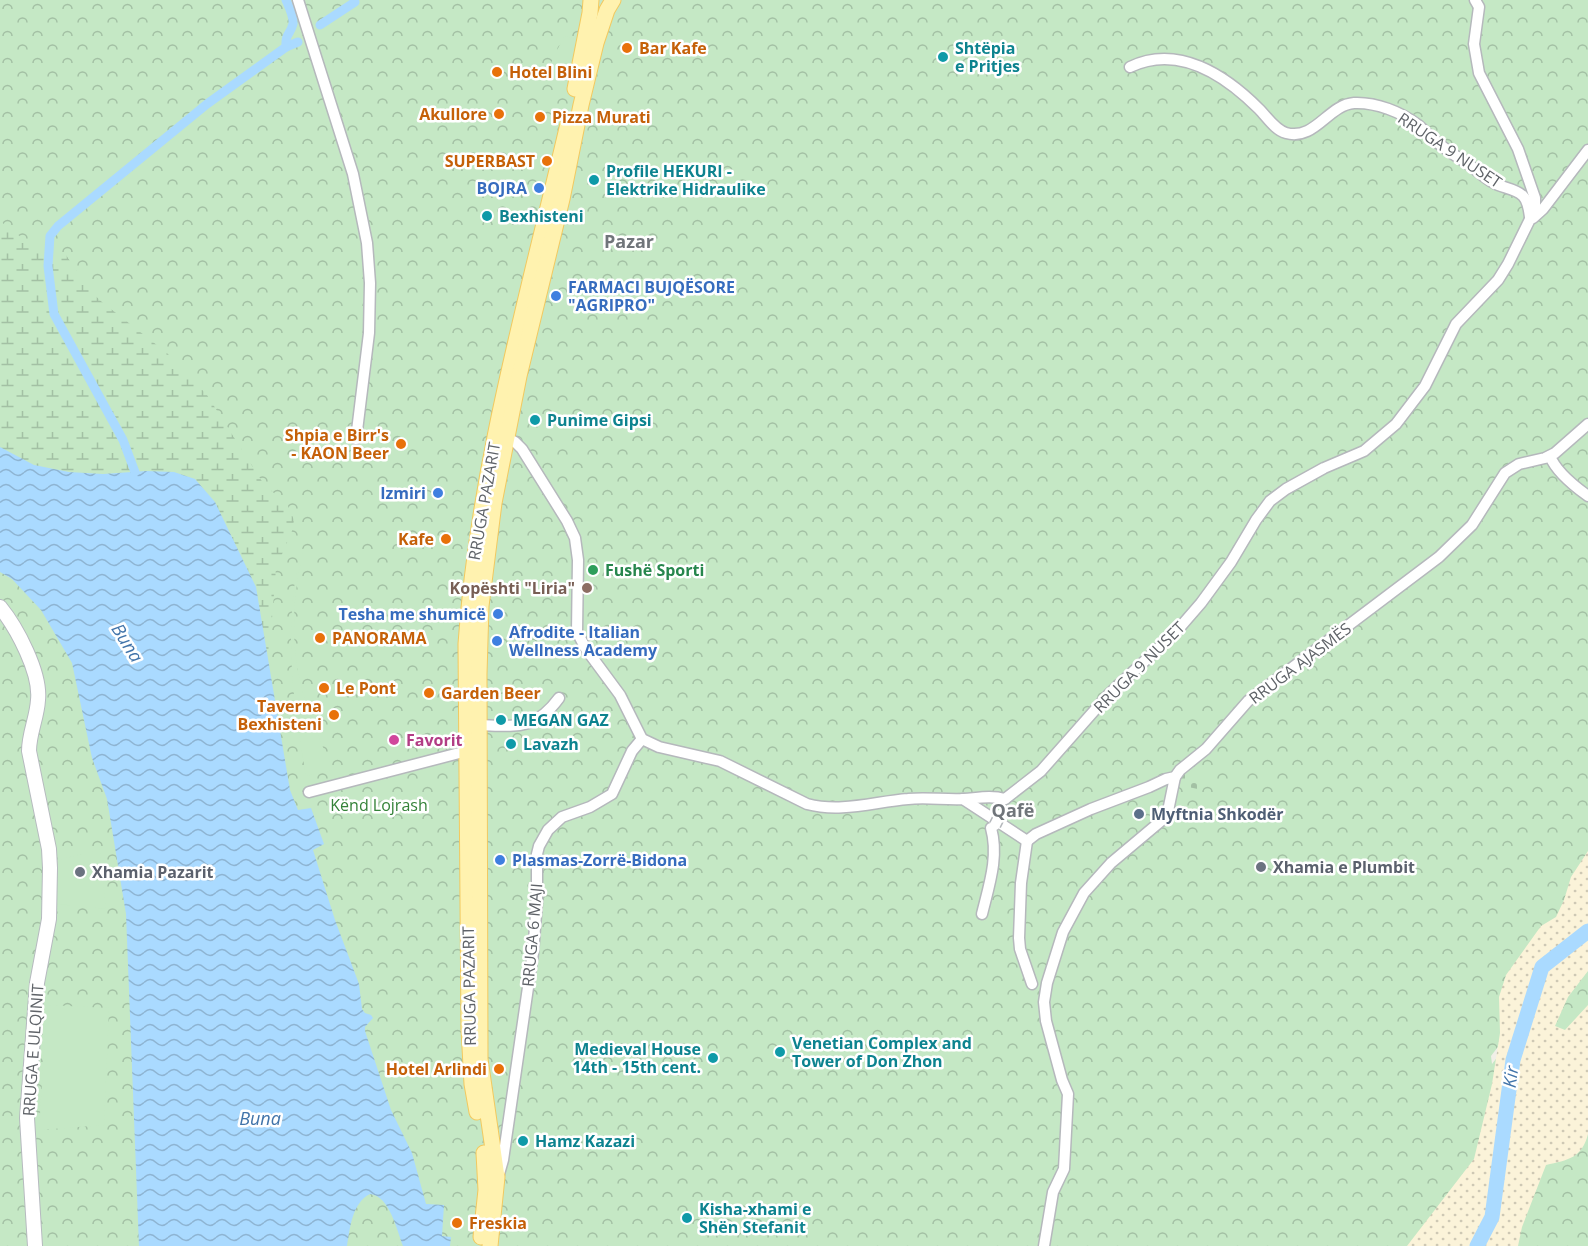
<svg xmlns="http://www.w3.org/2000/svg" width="1588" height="1246" font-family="'Open Sans',sans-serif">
<defs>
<pattern id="forest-crowns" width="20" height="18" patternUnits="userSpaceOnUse" patternTransform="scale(1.5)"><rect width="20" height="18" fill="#c5e8c5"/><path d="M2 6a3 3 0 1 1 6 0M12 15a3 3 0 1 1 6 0" fill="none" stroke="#a3c0a4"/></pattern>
<pattern id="wetland-marsh" width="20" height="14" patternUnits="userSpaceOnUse" patternTransform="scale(1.5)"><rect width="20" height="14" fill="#c5e8c5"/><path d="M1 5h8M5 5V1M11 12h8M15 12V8" fill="none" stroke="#a3c0a4"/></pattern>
<pattern id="sand-dots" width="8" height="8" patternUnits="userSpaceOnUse" patternTransform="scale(1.5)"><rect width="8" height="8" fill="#fbf3d9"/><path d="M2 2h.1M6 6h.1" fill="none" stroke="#cec8b4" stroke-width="1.8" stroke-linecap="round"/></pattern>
<pattern id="cemetery-stones" width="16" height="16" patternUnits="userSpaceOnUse" patternTransform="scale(1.5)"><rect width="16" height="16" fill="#c5e8c5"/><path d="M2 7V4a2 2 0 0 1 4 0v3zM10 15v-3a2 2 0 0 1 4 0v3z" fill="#a3c0a4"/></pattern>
<pattern id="water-waves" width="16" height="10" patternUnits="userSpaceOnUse" patternTransform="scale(1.5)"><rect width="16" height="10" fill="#aadaff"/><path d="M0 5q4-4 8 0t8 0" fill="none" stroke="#8eb4d2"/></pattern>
</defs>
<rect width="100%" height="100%" fill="#f1efe8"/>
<path fill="url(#forest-crowns)" d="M0,0H1588V929L1491,1056L1492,1064L1588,938V1246H0Z"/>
<path fill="url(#wetland-marsh)" d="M0,221L26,241L66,255L89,290L102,302L167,353L207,395L263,483L288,506L294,520L292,531L276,568L269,657L259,663L0,476Z"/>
<path fill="url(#sand-dots)" d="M1588,851V971L1568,997L1555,1026L1565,1030L1588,1005V1134C1582,1158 1568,1160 1546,1165L1522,1227L1518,1246H1407L1474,1159L1492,1084L1500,1033L1499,997L1506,975L1541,926L1556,917L1564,900L1571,877Z"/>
<path fill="url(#cemetery-stones)" d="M1194,765L1201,775L1203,790L1178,785L1181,776Z"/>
<g fill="#c5e8c5">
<path d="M564,36L576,39L567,78L559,70L547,71Z"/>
<path d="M305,545C291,597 289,654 307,706C314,728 324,749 333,770L306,776C296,718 288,667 292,609C294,586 296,566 305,545Z"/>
<path d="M584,564L603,566L602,575L584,574Z"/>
<path d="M100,849L106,909L57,904L56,878L59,860Z"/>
<path d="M47,1005L109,1008L104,1125L39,1130Z"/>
</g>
<path fill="url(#water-waves)" d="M0,447L34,465L69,472L103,474L146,471L174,472L195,479L215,502L256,587L290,790L298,810L311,808L324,844L313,850L335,920L359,984L362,1009L365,1013L371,1015L373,1018L365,1027V1031L391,1110L412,1153L426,1204L444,1205L442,1236L451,1237L450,1246H403C397,1231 390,1196 370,1194C352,1203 350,1228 347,1246H139L126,914L107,799L92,758L72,663L41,610L12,579L0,572Z"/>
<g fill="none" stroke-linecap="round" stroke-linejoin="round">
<g stroke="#aadaff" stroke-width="9">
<path d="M320,25L355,2"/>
<path d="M286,47L298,42"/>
<path d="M135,472L123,440L54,314L48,266L50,236L58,226L207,104L286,47C285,34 290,35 293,24C294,17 289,7 286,0"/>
</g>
<path stroke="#aadaff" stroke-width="15" d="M1477,1246L1492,1217L1513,1060L1542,967L1588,931"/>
<g stroke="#b5b8bc" stroke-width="13">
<g id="minor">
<path d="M298,0L353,174L367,243L370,283L369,333L356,439"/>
<path d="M1130,67C1178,44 1225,75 1259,109C1267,117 1275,130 1286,133C1315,141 1328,105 1354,103C1376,102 1401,112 1418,125C1426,132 1433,140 1442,146C1451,154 1462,159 1472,167C1479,172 1486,179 1494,183C1502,188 1515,188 1523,196C1528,201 1529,209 1530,217"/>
<path d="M1533,218L1543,209L1588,150"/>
<path d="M507,438L515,442L522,449L567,521L575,538L578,560L577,632L586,649L620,695L642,739L659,747L720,761L807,804C841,813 873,802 908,799C926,797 945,800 964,799C978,798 991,795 1005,799"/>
<path d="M1550,456C1556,472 1574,486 1588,496"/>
<path d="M479,725C515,726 535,731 559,698"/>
<path d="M309,792L467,751"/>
<path d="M963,799L1027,841"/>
<path d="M1005,799L1041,771L1109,694L1175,633L1201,603L1231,562L1256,520L1270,501L1286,489L1324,468L1364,451L1396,424L1425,386L1456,324L1498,280L1508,264L1535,209V198L1518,149L1479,73L1474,44L1479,7L1475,0"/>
<path d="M1027,841L1036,834L1091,809L1149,787L1166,779L1175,777L1180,770L1206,749L1248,701L1439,557L1472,525L1505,473L1519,464L1545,458L1555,453L1588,424"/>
<path d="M1027,841L1021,883L1019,938L1020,949L1032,984"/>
<path d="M982,914C989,885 999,857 991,828"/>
<path d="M499,1174L503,1160L533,953L537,902V854L539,846L548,830L562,817L590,807L612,794L632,751L642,739"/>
<path d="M1044,1246L1053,1192L1064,1169L1068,1094L1062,1080L1046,1021L1044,1002L1047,983L1063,932L1084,893L1111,863L1161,821L1168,811L1175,777"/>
</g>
</g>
<g stroke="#b6babf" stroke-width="16">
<path id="secondary" d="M0,607C17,628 41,673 38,700C37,718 29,733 29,751L49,849L50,868L49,919L37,983L27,1118L35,1246"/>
</g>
<g stroke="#f2c960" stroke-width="17">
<g id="primary">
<path d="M575,89L590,13L591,0"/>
<path d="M477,1112L472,1084L469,1029L466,644C478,467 528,296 568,124"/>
<path d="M481,1237L486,1190L484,1153"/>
<path d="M490,1246L497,1177L480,1059L479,674L481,606L494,503L519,376L562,199L581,105L596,43L607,10L613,0"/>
</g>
</g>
<use href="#minor" stroke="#fff" stroke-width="10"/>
<use href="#secondary" stroke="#fff" stroke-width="14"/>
<use href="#primary" stroke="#fff2af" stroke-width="15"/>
<g stroke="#b5b8bc" stroke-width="13" stroke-linecap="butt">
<path id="minor-bridge" d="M995,825L1000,815"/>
</g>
<use href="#minor-bridge" stroke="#fff" stroke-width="10"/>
</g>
<g fill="#e8710a" stroke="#fff" stroke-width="2">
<circle cx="627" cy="48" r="6"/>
<circle cx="497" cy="72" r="6"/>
<circle cx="499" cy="114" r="6"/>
<circle cx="540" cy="117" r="6"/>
<circle cx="547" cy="161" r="6"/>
<circle cx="401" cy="444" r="6"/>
<circle cx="446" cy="539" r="6"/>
<circle cx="320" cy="638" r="6"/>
<circle cx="324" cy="688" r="6"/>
<circle cx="429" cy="693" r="6"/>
<circle cx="334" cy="715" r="6"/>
<circle cx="499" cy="1069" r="6"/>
<circle cx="457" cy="1223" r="6"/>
</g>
<g fill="#0f9aa8" stroke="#fff" stroke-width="2">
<circle cx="943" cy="57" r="6"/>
<circle cx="594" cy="180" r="6"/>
<circle cx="487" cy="216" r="6"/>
<circle cx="535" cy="420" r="6"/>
<circle cx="501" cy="720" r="6"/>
<circle cx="511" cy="744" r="6"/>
<circle cx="780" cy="1052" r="6"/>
<circle cx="713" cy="1058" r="6"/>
<circle cx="523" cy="1141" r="6"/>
<circle cx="687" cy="1218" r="6"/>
</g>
<g fill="#3f7fe0" stroke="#fff" stroke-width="2">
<circle cx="539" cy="188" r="6"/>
<circle cx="556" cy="296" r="6"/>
<circle cx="438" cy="493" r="6"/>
<circle cx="498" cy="614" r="6"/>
<circle cx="497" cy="641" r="6"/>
<circle cx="500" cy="860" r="6"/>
</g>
<circle fill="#2e9e5b" stroke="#fff" stroke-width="2" cx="593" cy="570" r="6"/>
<circle fill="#8d6e63" stroke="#fff" stroke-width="2" cx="587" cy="588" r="6"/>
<circle fill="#d1479c" stroke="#fff" stroke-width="2" cx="394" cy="740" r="6"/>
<circle fill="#5c6f8a" stroke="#fff" stroke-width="2" cx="1139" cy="814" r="6"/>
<g fill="#6b7280" stroke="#fff" stroke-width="2">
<circle cx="1261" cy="867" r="6"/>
<circle cx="80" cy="872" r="6"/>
</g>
<g text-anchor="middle" stroke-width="5" stroke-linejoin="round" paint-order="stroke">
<g font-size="16" font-weight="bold" fill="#c56008" stroke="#fff" text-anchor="start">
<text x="639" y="54">Bar Kafe</text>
<text x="509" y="78">Hotel Blini</text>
<text x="487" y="120" text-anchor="end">Akullore</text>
<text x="552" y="123">Pizza Murati</text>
<text x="535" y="167" text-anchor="end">SUPERBAST</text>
<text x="389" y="441" text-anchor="end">Shpia e Birr's<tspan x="389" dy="18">- KAON Beer</tspan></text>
<text x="434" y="545" text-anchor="end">Kafe</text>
<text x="332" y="644">PANORAMA</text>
<text x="336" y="694">Le Pont</text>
<text x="441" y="699">Garden Beer</text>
<text x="322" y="712" text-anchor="end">Taverna<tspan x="322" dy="18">Bexhisteni</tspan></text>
<text x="487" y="1075" text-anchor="end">Hotel Arlindi</text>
<text x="469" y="1229">Freskia</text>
</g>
<g font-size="16" font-weight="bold" fill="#0d838f" stroke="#fff" text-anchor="start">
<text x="955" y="54">Shtëpia<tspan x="955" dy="18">e Pritjes</tspan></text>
<text x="606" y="177">Profile HEKURI -<tspan x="606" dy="18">Elektrike Hidraulike</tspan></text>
<text x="499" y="222">Bexhisteni</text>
<text x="547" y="426">Punime Gipsi</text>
<text x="513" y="726">MEGAN GAZ</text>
<text x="523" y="750">Lavazh</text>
<text x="792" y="1049">Venetian Complex and<tspan x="792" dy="18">Tower of Don Zhon</tspan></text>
<text x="701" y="1055" text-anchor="end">Medieval House<tspan x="701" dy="18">14th - 15th cent.</tspan></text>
<text x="535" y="1147">Hamz Kazazi</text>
<text x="699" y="1215">Kisha-xhami e<tspan x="699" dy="18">Shën Stefanit</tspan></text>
</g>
<g font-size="16" fill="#5f6368" stroke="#fff">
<text transform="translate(1450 150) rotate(34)" y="6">RRUGA 9 NUSET</text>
<text transform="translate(484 501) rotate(-80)" y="6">RRUGA PAZARIT</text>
<text transform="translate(1300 663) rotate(-37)" y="6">RRUGA AJASMËS</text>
<text transform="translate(1139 667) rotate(-45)" y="6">RRUGA 9 NUSET</text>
<text transform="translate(532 935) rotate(-85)" y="6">RRUGA 6 MAJI</text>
<text transform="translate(469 986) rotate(-91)" y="6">RRUGA PAZARIT</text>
<text transform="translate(33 1050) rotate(-86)" y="6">RRUGA E ULQINIT</text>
</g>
<g font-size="16" font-weight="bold" fill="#366cbe" stroke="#fff" text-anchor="end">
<text x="527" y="194">BOJRA</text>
<text x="568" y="293" text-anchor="start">FARMACI BUJQËSORE<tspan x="568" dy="18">"AGRIPRO"</tspan></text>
<text x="426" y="499">Izmiri</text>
<text x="486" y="620">Tesha me shumicë</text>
<text x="509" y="638" text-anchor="start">Afrodite - Italian<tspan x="509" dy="18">Wellness Academy</tspan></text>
<text x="512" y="866" text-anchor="start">Plasmas-Zorrë-Bidona</text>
</g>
<g font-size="16" font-weight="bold" fill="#27864d" stroke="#fff" text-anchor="start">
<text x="605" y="576">Fushë Sporti</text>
</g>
<g font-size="16" font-weight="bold" fill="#785e54" stroke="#fff" text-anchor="end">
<text x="575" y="594">Kopështi "Liria"</text>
</g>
<g font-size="16" font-weight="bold" fill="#b23c85" stroke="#fff" text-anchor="start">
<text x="406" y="746">Favorit</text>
</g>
<g font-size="16" fill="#348238" stroke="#fff">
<text x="379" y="811">Kënd Lojrash</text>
</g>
<g font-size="16" font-weight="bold" fill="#4e5e75" stroke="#fff" text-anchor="start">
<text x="1151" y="820">Myftnia Shkodër</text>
</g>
<g font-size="16" font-weight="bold" fill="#5b616d" stroke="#fff" text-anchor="start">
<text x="1273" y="873">Xhamia e Plumbit</text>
<text x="92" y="878">Xhamia Pazarit</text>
</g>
<g font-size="18" font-weight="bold" fill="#70757a" stroke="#fff">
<text x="629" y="248">Pazar</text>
<text x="1013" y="817">Qafë</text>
</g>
<g font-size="18" font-style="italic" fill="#4174aa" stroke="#fff">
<text transform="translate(127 643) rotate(58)" y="6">Buna</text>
<text transform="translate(1511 1077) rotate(-82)" y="6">Kir</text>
<text x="260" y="1125">Buna</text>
</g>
</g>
</svg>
